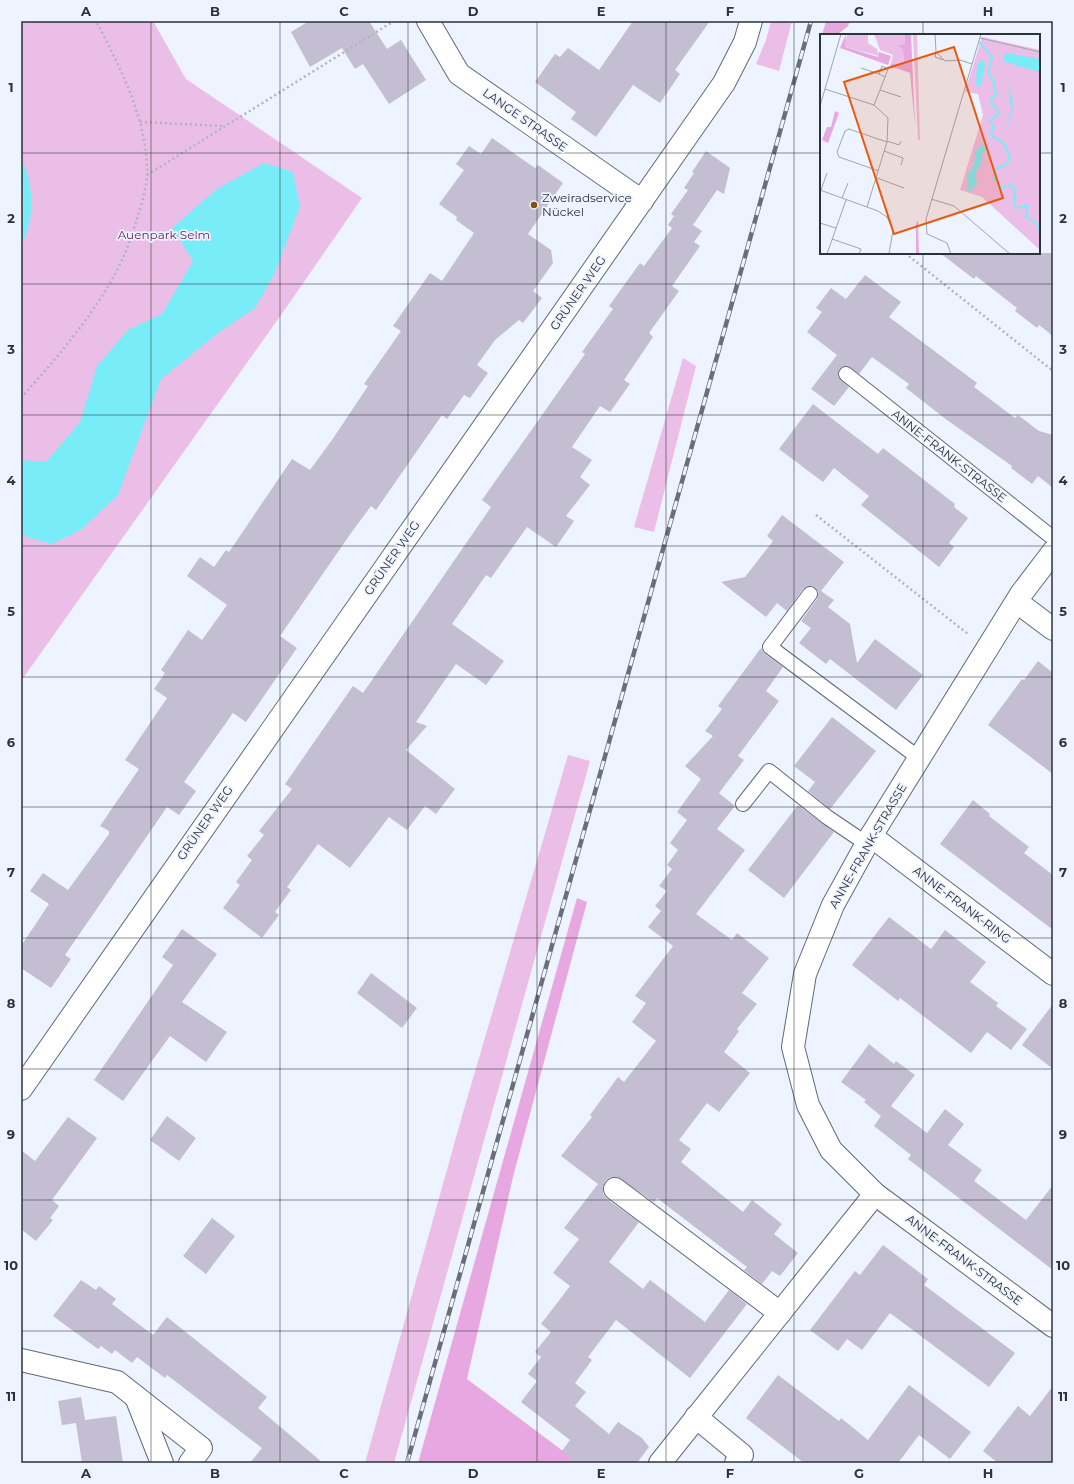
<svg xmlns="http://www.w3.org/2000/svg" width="1074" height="1484" font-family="Montserrat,sans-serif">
<rect width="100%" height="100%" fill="#edf3ff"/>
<g fill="#ebbee7">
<path d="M21,21H153L186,79L362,198L288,305L21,681Z"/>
<path d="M771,21H792L779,71L756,64L766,40Z"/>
<path d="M683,358L696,366L654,532L634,527Z"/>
<path d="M568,755L590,761L394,1463H365L462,1116Z"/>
</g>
<g fill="#e7a8e1">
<path d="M826,21H850L848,26L837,35H822Z"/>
<path d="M577,898L587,902L513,1177L467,1379L579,1463H418Z"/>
</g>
<path fill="#79edf7" d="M264,163L293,172L300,206L275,273L255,308L218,333L161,379L118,495L81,530L52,544L21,535V460L46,462L80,422L97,366L128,330L162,314L193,261L172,228L217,189Z"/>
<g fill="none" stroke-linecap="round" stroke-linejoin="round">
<path stroke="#79edf7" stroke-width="8" d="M21,167C29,189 30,215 21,237"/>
</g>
<g fill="#c4bed3">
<path d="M309,21H369L387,49L401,40L426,80L389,104L363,64L355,69L342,48L310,67L291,32Z"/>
<path d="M633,21H710L675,70L680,74L660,103L633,85L596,137L571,119L576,112L535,82L555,54L560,57L568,48L599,70Z"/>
<path d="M492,138L535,168L538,165L563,183L528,234L551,250L553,263L533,291L542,298L523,323L519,320L495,340L477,365L488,373L470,398L464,395L447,419L442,415L376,510L371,506L351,533L280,636L297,648L246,722L233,713L184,782L196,791L179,815L167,807L65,955L71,959L51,988L21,968V946L49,904L30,891L43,873L68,890L109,834V831L100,826L139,769L125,760L167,698L154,689L165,673L161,670L188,630L202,640L227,605L187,576L200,557L214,567L226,550L229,552L292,459L310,470L332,440L368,386L364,384L401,331L393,326L430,273L442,281L474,233L456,220L457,217L439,204L464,170L456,164L469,146L481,154Z"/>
<path d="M706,151L730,168L724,194L717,190L693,225L702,231L694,242L700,246L672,286L679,291L649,333L653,337L624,380L630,384L610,412L600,406L572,447L592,460L580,477L590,485L566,516L574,521L556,547L527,527L491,578L486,575L452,624L504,661L486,685L456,664L416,722L427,726L406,750L455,789L436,814L425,806L407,830L389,817L350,868L318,844L287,887L291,890L275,912L279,915L262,938L223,908L240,885L236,882L252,860L247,856L264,835L259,831L292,789L285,784L353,686L363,693L491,507L482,500L585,354L582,352L613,309L609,306L640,263L644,266L672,228L668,225L674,216L671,214L688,190L684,188L694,173L692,172Z"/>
<path d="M940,253H1053V336L1039,325L1037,328L1015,311L1017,308L976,276L974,279Z"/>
<path d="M865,275L901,302L889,317L977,383L974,387L1015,418L1018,415L1039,431L1053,435V488L1038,476L1032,484L1011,468L1012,466L947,420L906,388L909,384L872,357L859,374L848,366L839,369L838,377L849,387L834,406L811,389L837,355L807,332L822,312L816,308L831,288L846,299Z"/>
<path d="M813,404L878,454L883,448L955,504L954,507L968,518L949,543L954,547L939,567L861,505L869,496L834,468L823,482L779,449Z"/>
<path d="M782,515L844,562L821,591L834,600L828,607L850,624L857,663L875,639L923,675L896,710L830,659L826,664L799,643L811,628L801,621L817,599L818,591L815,587L807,586L803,589L787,611L777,603L766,617L721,582L745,577L773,541L767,536Z"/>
<path d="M761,648L765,654L783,667L766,691L779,701L738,756L744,760L719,793L735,806L717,829L745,850L696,914L732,940L737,933L769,958L742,993L757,1004L737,1029L739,1031L724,1052L750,1073L719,1112L707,1103L679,1140L691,1149L681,1162L743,1212L752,1200L782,1224L774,1234L798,1253L780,1276L772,1271L762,1284L744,1270L747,1267L657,1198L654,1202L617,1177H610L605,1181L603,1188V1194L607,1199L639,1222L609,1262L643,1289L650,1280L705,1322L729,1290L747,1304L690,1378L616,1320L588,1357L592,1360L575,1383L586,1392L575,1406L609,1434L618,1422L642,1438L649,1447L637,1463H577L562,1451L570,1440L521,1402L537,1381L528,1374L541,1357L535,1352L551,1332L541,1324L570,1286L553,1273L579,1239L564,1228L598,1184L561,1156L592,1117L590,1115L618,1077L624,1082L656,1041L632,1022L646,1003L635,996L673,946L648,927L661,911L655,906L667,891L659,886L672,869L667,865L678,850L670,843L687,820L677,812L701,779L685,766L713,736L705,731L722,709L718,706Z"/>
<path d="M1038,661L1053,673V774L988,725L1022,679L1024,680Z"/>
<path d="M832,717L876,751L830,809L808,791L815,782L794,766Z"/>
<path d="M973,800L990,814L989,816L1029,847L1024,853L1053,875V930L940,844Z"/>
<path d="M798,805L834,832L784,898L748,870Z"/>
<path d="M889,917L931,949L945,930L986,962L970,982L998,1003L996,1006L1027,1029L1011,1050L987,1032L971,1053L900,998L898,1001L852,965Z"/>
<path d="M182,929L217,954L182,1002L227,1032L206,1062L170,1036L123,1101L94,1080L173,965L162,957Z"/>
<path d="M371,973L417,1008L402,1028L357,993Z"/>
<path d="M1053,1004V1069L1022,1045Z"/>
<path d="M869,1044L894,1064L896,1061L915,1075L891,1106L927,1133L945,1109L964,1124L948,1145L982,1170L974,1181L1026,1220L1053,1185V1270L908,1159L911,1155L874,1126L881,1116L864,1102L866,1100L841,1082Z"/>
<path d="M167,1116L196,1138L179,1161L150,1140Z"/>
<path d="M68,1117L97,1138L52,1200L59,1206L50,1218L53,1220L36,1241L21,1229V1150L35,1161Z"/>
<path d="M212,1218L235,1236L206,1274L183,1256Z"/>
<path d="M883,1245L928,1279L924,1285L1015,1353L989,1387L890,1313L862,1350L847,1339L838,1351L810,1330L855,1271L860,1275Z"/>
<path d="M81,1280L96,1290L99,1286L116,1299L112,1304L153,1335L167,1317L267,1397L258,1408L323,1463H250L262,1448L184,1388L167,1375L165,1378L137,1357L132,1363L115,1350L112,1354L101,1346L98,1349L53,1316Z"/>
<path d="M778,1375L839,1421L841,1418L868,1440L909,1385L971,1432L950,1459L919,1435L898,1463H804L746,1418Z"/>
<path d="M1053,1386V1463H998L983,1451L1018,1406L1030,1416Z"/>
<path d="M81,1397L85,1420L116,1416L123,1463H82L76,1423L62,1425L58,1401Z"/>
</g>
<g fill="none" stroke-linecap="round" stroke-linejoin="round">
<g stroke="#61697b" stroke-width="16">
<g id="lane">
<path d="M846,374L1053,538"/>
<path d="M810,594L770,647L919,758"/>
<path d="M743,804L769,771L827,817L867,844"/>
</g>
</g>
<g stroke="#61697b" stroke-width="24">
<g id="street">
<path d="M428,21L459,74L642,201"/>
<path d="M1053,552L1021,594L871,836L833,905L805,974L793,1047L808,1105L831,1150L875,1194L1053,1326"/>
<path d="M1017,602L1053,629"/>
<path d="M871,836L1053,974"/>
<path d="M21,1089L724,83L745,42L751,21"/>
<path d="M615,1189L780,1313"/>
<path d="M21,1360L117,1382L201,1448L190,1463"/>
<path d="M136,1397L162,1463"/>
<path d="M696,1417L742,1455L736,1463"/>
<path d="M660,1463L875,1194"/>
</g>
</g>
<g stroke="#afb4bf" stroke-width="2.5" stroke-dasharray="2 3" stroke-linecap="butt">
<path d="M140,122L222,126"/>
<path d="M147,175L394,21"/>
<path d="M905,253L1053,371"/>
<path d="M21,398C58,357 105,302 126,251C130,241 133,231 136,222C141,207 146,190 147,175C148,120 120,67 96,21"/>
<path d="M816,515L968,634"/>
</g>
<use href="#lane" stroke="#fff" stroke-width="14"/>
<use href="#street" stroke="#fff" stroke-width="22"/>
<g stroke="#6a6e77" stroke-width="4.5">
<path id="rail" d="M407,1463L811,21"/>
</g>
<use href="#rail" stroke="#edf3ff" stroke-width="3" stroke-dasharray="9" stroke-linecap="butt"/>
</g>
<path fill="none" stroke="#2d3138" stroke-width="1" stroke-opacity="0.55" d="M151,21V1463M280,21V1463M408,21V1463M537,21V1463M666,21V1463M794,21V1463M923,21V35M21,153H821M1039,153H1053M923,253V1463M21,284H1053M21,415H1053M21,546H1053M21,677H1053M21,807H1053M21,938H1053M21,1069H1053M21,1200H1053M21,1331H1053"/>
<circle fill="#874f02" stroke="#edf3ff" stroke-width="1.5" cx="534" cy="205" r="4"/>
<g text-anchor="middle" stroke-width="3.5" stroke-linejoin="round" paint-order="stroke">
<g font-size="12" fill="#2d3138" stroke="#edf3ff">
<text transform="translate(525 120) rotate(35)" y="4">LANGE STRASSE</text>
<text transform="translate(578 293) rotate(-55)" y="4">GRÜNER WEG</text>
<text transform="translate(949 456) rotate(38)" y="4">ANNE-FRANK-STRASSE</text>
<text transform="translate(392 558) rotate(-55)" y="4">GRÜNER WEG</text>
<text transform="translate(205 823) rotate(-55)" y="4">GRÜNER WEG</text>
<text transform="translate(868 846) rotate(-60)" y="4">ANNE-FRANK-STRASSE</text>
<text transform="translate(962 905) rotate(37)" y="4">ANNE-FRANK-RING</text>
<text transform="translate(964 1260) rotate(37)" y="4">ANNE-FRANK-STRASSE</text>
</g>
<g font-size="12" fill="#2d3138" stroke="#edf3ff" text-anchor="start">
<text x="542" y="202">Zweiradservice<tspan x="542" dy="14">Nückel</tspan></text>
</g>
<g font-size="12" fill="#671e64" stroke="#edf3ff">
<text x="164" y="239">Auenpark Selm</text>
</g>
</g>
<g transform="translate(820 34)">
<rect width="220" height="220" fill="#edf3ff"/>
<path d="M28,0H48V9L57,15L59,22L25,13L24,9ZM54,0H85V10L77,11L83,16L84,29L71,30L73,21L60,16ZM93,0H97L100,106H98ZM162,3L220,16V216L162,163L140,156L163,81L158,60L145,58Z" fill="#ebbee7"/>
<path d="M26,0L25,13L58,23L59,18L71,22L68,31L20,14ZM85,0H91L95,92L90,39L70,32L71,30L84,29L83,16L77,11L85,10ZM15,77L19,79L8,109L2,106L7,93H11ZM98,186L99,220H96V190Z" fill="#e7a8e1"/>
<path d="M187,19L220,25V38L185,28L183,22ZM162,25L165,30L161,51L156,52L157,32ZM188,48L193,68L192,78L186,98L191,75ZM160,111L169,114L163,119L161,130L156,138L155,144L158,147L151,157H148L147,141L154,131L155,118Z" fill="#79edf7"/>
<path fill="none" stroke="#79edf7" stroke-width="2" d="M159,8L172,23L168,39L175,49L174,56L177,60L170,66L179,79L170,86L174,93L170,100L184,110L190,124L186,131L179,133L174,137V144L182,154L190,151L194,153L195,171L198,174L208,171L206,183L216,189L220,197"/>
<path fill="none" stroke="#a0a5af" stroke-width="1" d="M115,0L116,18M160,4L220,18M123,26L115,23L116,18L125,27L140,26L152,30M41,34L59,40M5,55L54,71L68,84L67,108L47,173M60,56L81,63M54,71L65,43L68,35L62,32L59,40L65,43M0,72L21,0M67,107L79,111L81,107M64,117L83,124L81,131M59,137L19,123L17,118L25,97L29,95L67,108M57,144L84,154M0,156L58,177L67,183L73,196L69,220M1,156L7,139M22,164L28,149M111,165L134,172L190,220M0,189L16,194M12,205L41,215L39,220M7,220L26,166M131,220L127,209L107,200L106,185L161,0"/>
<path fill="#e8590c" fill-opacity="0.15" stroke="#e8590c" stroke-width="2" d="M134,13L183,164L74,200L24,48Z"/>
<rect width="220" height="220" fill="none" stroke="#2d3138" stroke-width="2"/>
</g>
<rect width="1074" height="1484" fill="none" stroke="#edf3ff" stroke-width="44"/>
<rect x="22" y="22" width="1030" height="1440" fill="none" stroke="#2d3138" stroke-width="1.5"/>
<g font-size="13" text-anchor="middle" font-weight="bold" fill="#2d3138">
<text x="86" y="16">A</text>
<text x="215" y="16">B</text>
<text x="344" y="16">C</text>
<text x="473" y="16">D</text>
<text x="601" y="16">E</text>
<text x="730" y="16">F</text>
<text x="859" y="16">G</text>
<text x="988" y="16">H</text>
<text x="11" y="92">1</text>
<text x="1063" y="92">1</text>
<text x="11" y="223">2</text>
<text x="1063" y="223">2</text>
<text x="11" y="354">3</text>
<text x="1063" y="354">3</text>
<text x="11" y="485">4</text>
<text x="1063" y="485">4</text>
<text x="11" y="616">5</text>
<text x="1063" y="616">5</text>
<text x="11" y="747">6</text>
<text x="1063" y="747">6</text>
<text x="11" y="877">7</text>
<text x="1063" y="877">7</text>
<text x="11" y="1008">8</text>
<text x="1063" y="1008">8</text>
<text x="11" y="1139">9</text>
<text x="1063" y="1139">9</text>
<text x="11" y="1270">10</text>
<text x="1063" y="1270">10</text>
<text x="11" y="1401">11</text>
<text x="1063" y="1401">11</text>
<text x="86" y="1478">A</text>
<text x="215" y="1478">B</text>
<text x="344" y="1478">C</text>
<text x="473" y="1478">D</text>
<text x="601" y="1478">E</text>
<text x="730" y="1478">F</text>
<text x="859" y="1478">G</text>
<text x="988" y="1478">H</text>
</g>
</svg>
